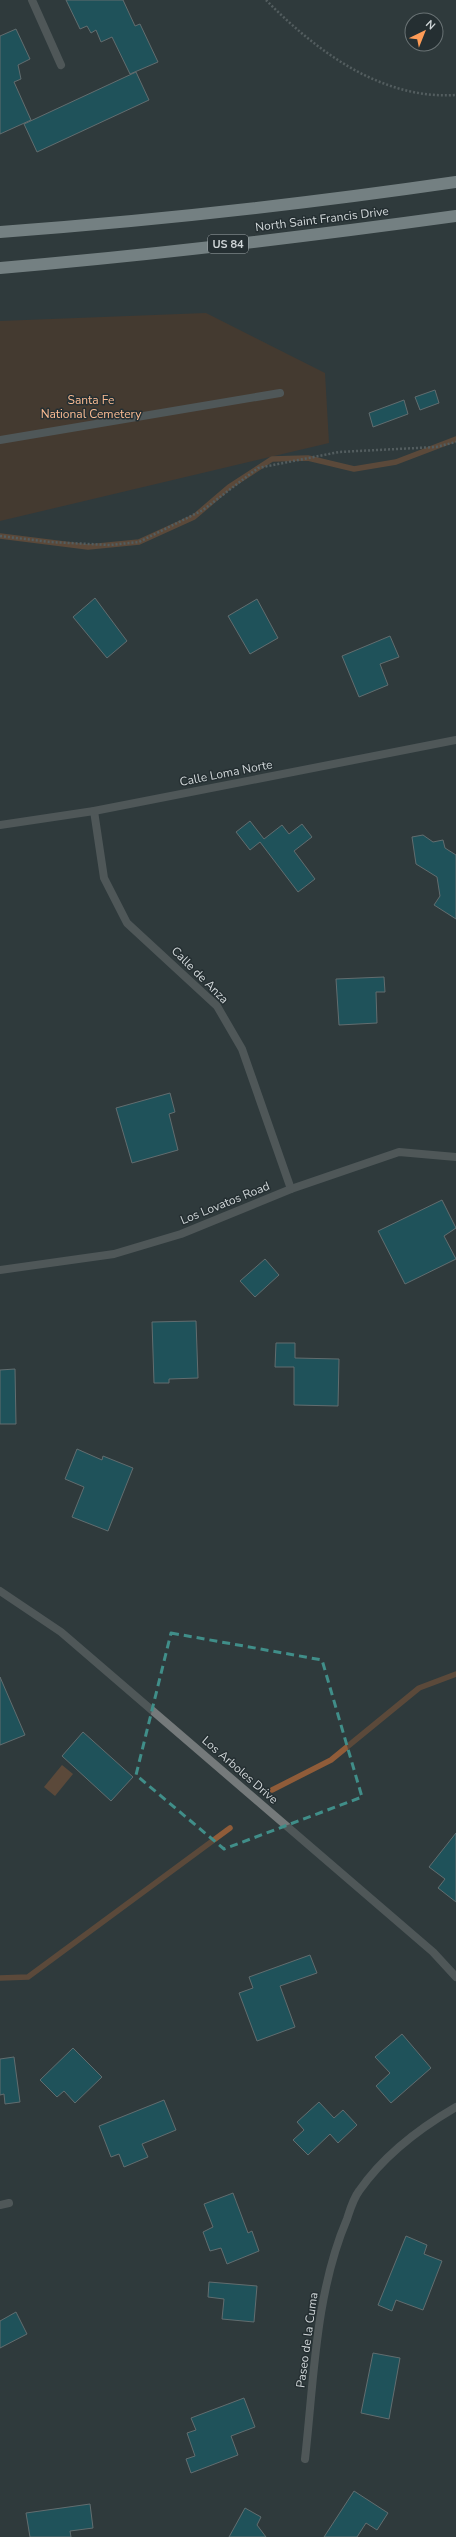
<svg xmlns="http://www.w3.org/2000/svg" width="456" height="2537" font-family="'Nunito Sans',sans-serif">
<rect width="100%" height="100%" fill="#2f3a3c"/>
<path fill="#5e3a22" d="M206,313L325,373L329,443L0,521V321Z"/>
<path fill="#905c39" d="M62,1765L73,1774L55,1796L44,1787Z"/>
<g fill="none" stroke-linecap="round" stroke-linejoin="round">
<g stroke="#905c39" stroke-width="5.5">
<path d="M0,536L88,547L139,542L194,517L229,487L272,459L308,458L354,469L396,462L456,439"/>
<path d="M272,1790L331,1760L419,1688L456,1674"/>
<path d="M0,1978L28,1977L230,1828"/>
</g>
</g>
<g fill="#0c6f7f" stroke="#9eaaad">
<path d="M66,0H123L135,26L140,24L158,62L130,74L112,37L101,42L96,30L91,33L87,26L80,29Z"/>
<path d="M16,29L30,59L18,65L21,79L14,82L31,120L0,134V36Z"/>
<path d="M136,72L149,100L37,152L24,124Z"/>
<path d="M435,390L439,403L420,410L415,397Z"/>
<path d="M404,400L408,414L373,427L369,413Z"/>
<path d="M95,598L127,641L107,658L73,617Z"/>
<path d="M257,599L278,638L250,654L228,616Z"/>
<path d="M390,636L399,657L380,664L388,685L359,697L342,656Z"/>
<path d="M250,821L264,839L282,825L289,834L302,824L312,837L294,851L315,879L298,892L260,842L250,850L236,832Z"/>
<path d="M423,835L433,842L443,840L445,848L456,855V919L434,905L440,896L437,877L416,864L412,837Z"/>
<path d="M384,977L385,992H376L377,1023L339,1025L336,979Z"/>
<path d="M170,1093L175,1112L169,1114L178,1150L132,1163L116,1108Z"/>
<path d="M442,1200L456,1228L444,1236L456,1259L405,1284L378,1231Z"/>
<path d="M265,1259L279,1275L255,1297L240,1281Z"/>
<path d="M196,1321L198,1378L169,1379V1383H154L152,1322Z"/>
<path d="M276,1343H295V1358L339,1359L338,1406L294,1405V1367H275Z"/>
<path d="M15,1369L16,1424H0V1370Z"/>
<path d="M77,1449L102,1460L103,1456L133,1468L108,1531L72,1517L84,1487L65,1479Z"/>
<path d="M0,1677L25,1735L0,1745Z"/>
<path d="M83,1732L133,1777L111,1801L62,1756Z"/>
<path d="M456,1833V1902L438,1888L445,1879L429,1867Z"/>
<path d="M310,1955L317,1973L280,1986L295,2027L257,2041L239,1993L253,1988L249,1977Z"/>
<path d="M402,2034L431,2068L391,2103L376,2086L390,2073L375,2057Z"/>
<path d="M73,2048L102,2077L75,2103L64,2091L57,2097L40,2080Z"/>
<path d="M14,2057L20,2102L5,2104L4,2094L0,2095V2059Z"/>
<path d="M164,2100L176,2130L142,2144L148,2157L124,2167L119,2154L111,2157L99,2126Z"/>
<path d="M319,2102L334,2118L343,2110L357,2125L338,2143L330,2134L308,2155L293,2140L304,2130L297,2122Z"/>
<path d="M233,2193L248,2233L252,2231L259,2251L227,2264L221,2248L210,2251L203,2232L213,2227L204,2204Z"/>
<path d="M406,2236L427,2245L424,2254L442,2261L423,2310L396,2300L392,2311L378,2305Z"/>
<path d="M209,2282L257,2286L254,2322L222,2319L224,2299L208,2297Z"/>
<path d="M16,2312L27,2334L0,2348V2321Z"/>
<path d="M373,2353L400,2358L389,2419L361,2413Z"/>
<path d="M244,2398L255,2427L231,2436L238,2455L191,2473L186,2459L195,2456L187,2433L196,2430L191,2418Z"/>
<path d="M354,2491L388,2513L377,2530L366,2523L357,2537H324Z"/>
<path d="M90,2504L93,2528L70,2531L71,2537H30L26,2513Z"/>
<path d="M245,2508L261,2517L257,2525L266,2537H229Z"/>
</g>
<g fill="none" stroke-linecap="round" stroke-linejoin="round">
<g stroke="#7e8789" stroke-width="2.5" stroke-dasharray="2 2" stroke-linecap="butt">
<path d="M266,0C316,51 382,100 456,95"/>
<path d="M0,536L50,542L110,545L139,542L203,510L258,468L339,452L436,447L456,442"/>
</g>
<path stroke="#757a7b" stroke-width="8" d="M0,440L280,393"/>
<g stroke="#757a7b" stroke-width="8">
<path d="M32,0L61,65"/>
<path d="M94,811L104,878L127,923L217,1006L242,1049L291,1189"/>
<path d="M0,825L94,811L456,740"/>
<path d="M0,1270L114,1254L181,1234L291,1189L399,1152L456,1157"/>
<path d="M0,1591L61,1632L433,1952L456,1977"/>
<path d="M0,2205L9,2203"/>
<path d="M305,2459C314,2380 315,2294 347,2219C350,2210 353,2199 359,2191C384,2155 418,2129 456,2107"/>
</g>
<g stroke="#c8d5d7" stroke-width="12">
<path d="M0,232C152,221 305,204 456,182"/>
<path d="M0,268C152,255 304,237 456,216"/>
</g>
</g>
<path d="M0 0H456V2537H0ZM171,1633L322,1660L362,1797L224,1849L136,1775Z" fill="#2f3a3c" fill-opacity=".55" fill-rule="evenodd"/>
<path fill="none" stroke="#408e89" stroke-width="3" stroke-dasharray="8 5" stroke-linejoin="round" d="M171,1633L322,1660L362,1797L224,1849L136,1775Z"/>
<g text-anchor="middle" stroke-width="3" stroke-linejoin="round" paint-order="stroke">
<rect fill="#252f32" stroke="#9ea5a8" stroke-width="1" x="208" y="235" width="40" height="18" rx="3"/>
<g font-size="11" font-weight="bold" fill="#d2d8da">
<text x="228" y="248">US 84</text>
</g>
<g font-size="12" fill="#d2d8da" stroke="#252f32">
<text transform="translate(322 219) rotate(-7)" y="4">North Saint Francis Drive</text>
<text transform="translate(226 773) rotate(-11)" y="4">Calle Loma Norte</text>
<text transform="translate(200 975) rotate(45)" y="4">Calle de Anza</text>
<text transform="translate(225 1203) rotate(-22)" y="4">Los Lovatos Road</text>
<text transform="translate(240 1770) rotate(41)" y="4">Los Arboles Drive</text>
<text transform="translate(307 2340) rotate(-82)" y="4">Paseo de la Cuma</text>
</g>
<g font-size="12" fill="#fabb92" stroke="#252f32">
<text x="91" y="404">Santa Fe<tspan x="91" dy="14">National Cemetery</tspan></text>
</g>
</g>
<g transform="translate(424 32) rotate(43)"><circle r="19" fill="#252f32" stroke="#6a7375"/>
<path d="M0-3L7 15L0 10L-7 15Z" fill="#fe9c57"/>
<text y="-6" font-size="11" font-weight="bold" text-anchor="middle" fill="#d2d8da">N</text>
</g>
</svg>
